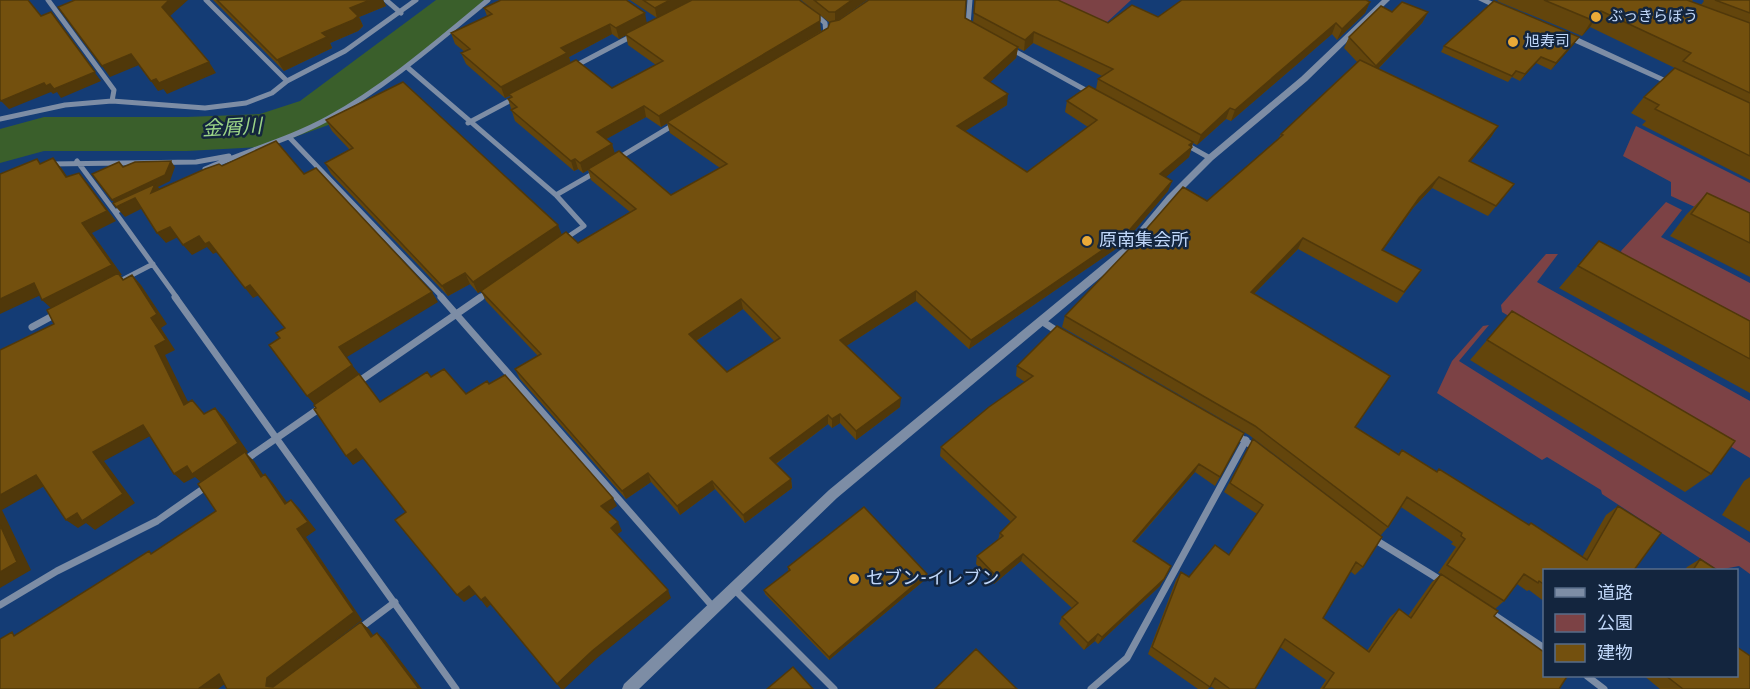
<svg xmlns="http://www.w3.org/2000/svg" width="1750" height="689" viewBox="0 0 1750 689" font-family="Overpass,'Noto Sans JP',sans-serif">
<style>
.green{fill:#7c4245}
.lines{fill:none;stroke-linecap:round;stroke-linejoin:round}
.river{fill:#3a5f2b;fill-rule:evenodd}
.minor-far1{stroke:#7d8da5;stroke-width:5}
.minor{stroke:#7d8da5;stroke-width:7}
.tertiary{fill:#7d8da5;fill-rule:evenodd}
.wall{fill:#63450c;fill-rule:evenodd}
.shaded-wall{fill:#50380a}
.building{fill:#73500e;stroke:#50380a;stroke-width:1.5;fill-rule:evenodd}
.poi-dot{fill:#eaaa38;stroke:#13253e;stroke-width:2}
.labels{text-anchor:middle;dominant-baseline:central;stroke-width:5;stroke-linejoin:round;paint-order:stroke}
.far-poi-label{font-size:15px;fill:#c0d7f9;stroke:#13253e;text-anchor:start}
.poi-label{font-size:18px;fill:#c0d7f9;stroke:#13253e;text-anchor:start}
.water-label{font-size:20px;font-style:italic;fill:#9ad386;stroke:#13253e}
</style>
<rect width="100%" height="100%" fill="#143c75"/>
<path class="green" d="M 1056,0 L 1131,0 L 1105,24 Z
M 1636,126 L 1750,183 L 1750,228 L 1708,213 L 1671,196 L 1671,182 L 1623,156 Z
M 1666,202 L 1682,210 L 1661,237 L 1750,283 L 1750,334 L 1627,268 L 1621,251 Z
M 1546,254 L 1558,254 L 1537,282 L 1750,401 L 1750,458 L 1502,312 L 1501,305 Z
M 1489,325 L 1459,361 L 1750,543 L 1750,574 L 1739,566 L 1718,570 L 1602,494 L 1601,490 L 1547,457 L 1542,460 L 1437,393 L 1452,361 L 1483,326 Z"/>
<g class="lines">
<path class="river" d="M 436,0 L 484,0 L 457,28 L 334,123 L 281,142 L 263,147 L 187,151 L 44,151 L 0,163 L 0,129 L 44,117 L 187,117 L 260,114 L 300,101 Z"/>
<path class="minor-far1" d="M 48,0 L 114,90 L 112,101
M 206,0 L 287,81
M 386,0 L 401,13
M 814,13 L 825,23 L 826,34 L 823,35
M 968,25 L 970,0
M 1011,49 L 1089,92
M 575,66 L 632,36
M 407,67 L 556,195 L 584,226 L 563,240
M 0,119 L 65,105 L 112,101 L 205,108 L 246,103 L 272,93 L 287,81 L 345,51 L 416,0
M 468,123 L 515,98
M 289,137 L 443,298
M 1185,144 L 1210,158
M 617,159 L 675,124
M 77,161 L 115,212
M 51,164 L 196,162 L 229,156
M 205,169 C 246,151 289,140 329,118 C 387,86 437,42 488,0
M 556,195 L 596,172
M 125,207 L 115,212 L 177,298
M 124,279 L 153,264
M 479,298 L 488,292"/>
<path class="minor" d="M 175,297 L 456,689
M 441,297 L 714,608
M 1043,322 L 1060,333
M 32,327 L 56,314
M 358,382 L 481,297
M 1235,434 L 1257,449
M 245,460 L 320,408
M 1374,539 L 1442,581
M 734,589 L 834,689
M 0,605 L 57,571 L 157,521 L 207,486
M 1488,611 L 1544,648
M 359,629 L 395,602
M 1587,676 L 1604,689
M 1091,689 L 1127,658 L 1246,440"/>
<path class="tertiary" d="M 1382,0 L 1390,0 L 1307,81 L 1213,160 L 1173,200 L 1131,252 L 837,498 L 639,689 L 622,689 L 624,684 L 829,490 L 1125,246 L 1167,196 L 1207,156 L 1301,77 Z
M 1478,0 L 1489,0 L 1508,9 L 1507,11 L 1501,11 Z
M 1562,33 L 1568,33 L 1678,84 L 1674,87 L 1671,86 L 1562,37 Z"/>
</g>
<path class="wall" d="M 213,0 L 383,0 L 386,6 L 359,17 L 363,26 L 358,31 L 330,43 L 332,48 L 284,71 Z
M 630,0 L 799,0 L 821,31 L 828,28 L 830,23 L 801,0 L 867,0 L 837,21 L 965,18 L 973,23 L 975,0 L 1108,23 L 1158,17 L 1370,2 L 1365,13 L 1337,40 L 1332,34 L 1231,121 L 1226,119 L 1197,145 L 1193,143 L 1189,157 L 1165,177 L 1172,181 L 1168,191 L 1123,244 L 969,349 L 916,301 L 846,346 L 900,407 L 856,440 L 840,423 L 832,428 L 828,424 L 776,464 L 791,479 L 792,488 L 745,523 L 715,489 L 680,515 L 651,482 L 626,499 L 520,379 L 515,369 L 538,356 L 486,301 L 481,291 L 478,293 L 470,284 L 448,296 L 331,174 L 325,163 L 350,150 L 332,131 L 326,120 L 578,243 L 630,212 L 591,180 L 588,170 L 583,173 L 578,169 L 574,171 L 515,121 L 508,99 L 510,98 L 510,96 L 505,98 L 466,64 L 461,53 L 465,52 L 455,44 L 451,33 L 487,16 L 484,8 L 647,23 L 657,18 ZM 612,34 L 619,39 L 626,35 L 628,45 L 656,65 L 612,88 L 570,63 L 569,57 ZM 1033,43 L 1102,76 L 1098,79 L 1096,89 L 1067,101 L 1065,112 L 1088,127 L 1027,172 L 965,131 L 1007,105 L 990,82 L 1016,58 L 1018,48 L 1024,51 ZM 646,117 L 661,127 L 667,123 L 670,133 L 720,168 L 671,195 L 614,154 L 612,144 L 606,139 ZM 743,309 L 775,342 L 727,372 L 696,341 Z
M 1498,0 L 1693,0 L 1691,2 L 1701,5 L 1704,1 L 1703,0 L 1750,0 L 1750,180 L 1642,125 L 1646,121 L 1631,113 L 1644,97 L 1677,69 L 1590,27 L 1582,36 L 1497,1 Z
M 1392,12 L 1428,12 L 1422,23 L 1378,69 L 1498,126 L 1491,137 L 1470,162 L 1514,184 L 1488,216 L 1432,188 L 1413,208 L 1383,250 L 1421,270 L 1397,303 L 1298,249 L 1254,294 L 1355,427 L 1398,454 L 1402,450 L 1437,472 L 1528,525 L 1531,523 L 1582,557 L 1606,515 L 1618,506 L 1634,570 L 1545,570 L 1545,602 L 1529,590 L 1527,591 L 1517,584 L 1504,601 L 1495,609 L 1494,616 L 1559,689 L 1320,689 L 1326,680 L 1280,647 L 1255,689 L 1215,689 L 1210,686 L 1208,689 L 1198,689 L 1148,654 L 1176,580 L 1181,572 L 1189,577 L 1229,555 L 1257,514 L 1224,492 L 1248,448 L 1339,504 L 1249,435 L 1062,327 L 1065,316 L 1207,201 L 1278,139 L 1281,134 L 1358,63 L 1344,48 L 1349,37 ZM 1401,507 L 1453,542 L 1451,544 L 1456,547 L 1438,573 L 1441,574 L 1432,582 L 1408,616 L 1399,609 L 1390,617 L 1367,651 L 1323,618 L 1350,571 L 1355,575 L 1363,567 L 1381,535 L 1388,527 Z
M 1574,44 L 1551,70 L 1536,63 L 1520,81 L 1512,77 L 1508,82 L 1441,52 L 1444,46 Z
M 1707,193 L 1750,213 L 1750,277 L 1670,236 L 1686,215 Z
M 1599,241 L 1750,321 L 1750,393 L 1559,288 Z
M 1512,311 L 1711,474 L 1685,492 L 1470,360 Z
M 1017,366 L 1244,433 L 1215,486 L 1195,472 L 1135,542 L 1160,586 L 1098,644 L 1095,641 L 1084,650 L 1059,624 L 1062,617 L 1072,608 L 1021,561 L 994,584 L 976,564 L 977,556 L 998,540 L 1000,533 L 1011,522 L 940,456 L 941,447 L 1025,382 L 1016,376 Z
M 1750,477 L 1750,532 L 1722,515 L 1744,481 Z
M 1700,559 L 1717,570 L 1685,570 L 1687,567 Z
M 788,567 L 927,578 L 829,660 L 765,594 L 764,590 L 788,571 Z
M 1643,675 L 1737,675 L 1750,689 L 1660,689 Z"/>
<path class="shaded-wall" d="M 169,0 L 188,0 L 169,17 L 162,7 Z
M 370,0 L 383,0 L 386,6 L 359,17 L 363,26 L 358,31 L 330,43 L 332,48 L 284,71 L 277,60 L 322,33 L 350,8 Z
M 670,0 L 692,0 L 657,19 L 655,8 Z
M 852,0 L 867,0 L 835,22 L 835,12 Z
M 1370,2 L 1365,13 L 1337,40 L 1342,29 Z
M 1601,11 L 1590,27 L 1582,36 L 1592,20 Z
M 51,12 L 101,81 L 61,98 L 57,92 L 53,94 L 51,92 L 9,109 L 1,101 L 44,83 Z
M 1428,12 L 1422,23 L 1370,77 L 1376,66 Z
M 645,13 L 647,24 L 619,39 L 616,28 Z
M 820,21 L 821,31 L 661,127 L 659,116 Z
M 1336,23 L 1332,34 L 1231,121 L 1235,110 Z
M 610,24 L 612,34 L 569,57 L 571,64 L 505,98 L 501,87 L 561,48 Z
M 1034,32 L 1033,43 L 1024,51 L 1025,40 Z
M 1579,37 L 1574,44 L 1551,70 L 1556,63 Z
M 1018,47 L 1016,58 L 983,89 L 984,78 Z
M 131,54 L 139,65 L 110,77 L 102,66 Z
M 1541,57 L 1536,63 L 1520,81 L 1525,74 Z
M 209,62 L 216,73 L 167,94 L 159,83 Z
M 156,79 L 164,89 L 158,91 L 151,81 Z
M 1008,94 L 1007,105 L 956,137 L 957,126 Z
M 644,106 L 646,117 L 601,142 L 597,132 Z
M 1230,108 L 1226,119 L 1197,145 L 1201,135 Z
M 1498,126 L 1491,137 L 1462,172 L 1469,161 Z
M 1193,142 L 1189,157 L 1157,185 L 1160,174 Z
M 612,144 L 615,154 L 583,173 L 580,163 Z
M 53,158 L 62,169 L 75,188 L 66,177 Z
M 575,159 L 578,169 L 574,171 L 571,161 Z
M 171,161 L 175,167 L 170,181 L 158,187 L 164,194 L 151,193 L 153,189 L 117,206 L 112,200 Z
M 79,173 L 88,184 L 116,221 L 92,233 L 122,275 L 120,275 L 127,283 L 53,310 L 42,300 L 82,223 Z
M 1439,177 L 1432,188 L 1413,208 L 1376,260 L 1419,198 Z
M 1172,181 L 1168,191 L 1123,244 L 969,349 L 971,340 Z
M 135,198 L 143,208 L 125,217 L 116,207 Z
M 558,225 L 562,235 L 478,293 L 473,282 Z
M 170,227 L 178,237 L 166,243 L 157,233 Z
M 199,236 L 209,242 L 217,252 L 213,254 L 207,247 L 192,255 L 183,245 Z
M 1303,238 L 1298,249 L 1246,302 L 1251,292 Z
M 465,273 L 470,284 L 448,296 L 442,286 Z
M 132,275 L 141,285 L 167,324 L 161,328 L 175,350 L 165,355 L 194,414 L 184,405 L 155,346 L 151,318 Z
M 34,283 L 45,293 L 0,314 L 0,299 Z
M 250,285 L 259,295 L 253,298 L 245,288 Z
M 916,291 L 916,301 L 840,350 L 840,340 Z
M 432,292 L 438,302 L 347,357 L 339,347 Z
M 741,299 L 743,309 L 691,344 L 689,334 Z
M 352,365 L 360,375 L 315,405 L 307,396 Z
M 901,398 L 900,407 L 856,440 L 856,431 Z
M 215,408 L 224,417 L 248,452 L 246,453 L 254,461 L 270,485 L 202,483 L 195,477 L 184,483 L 174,474 Z
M 840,414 L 840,423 L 832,428 L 832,419 Z
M 828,415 L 828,424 L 771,467 L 770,458 Z
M 143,425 L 154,434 L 104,461 L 135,503 L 95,530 L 86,523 L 78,528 L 66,520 L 93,452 Z
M 356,449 L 364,458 L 353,465 L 346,456 Z
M 1199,464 L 1195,472 L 1129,548 L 1133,541 Z
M 648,473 L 651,482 L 626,499 L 622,491 Z
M 265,474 L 273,483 L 294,512 L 285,504 Z
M 36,475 L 48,484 L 2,510 L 31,570 L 0,588 L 0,495 Z
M 791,479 L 792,488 L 745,523 L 743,515 Z
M 712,481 L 715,489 L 680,515 L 677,506 Z
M 613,498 L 617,506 L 605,514 L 601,506 Z
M 291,500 L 299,508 L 316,530 L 306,537 L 362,620 L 277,685 L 276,689 L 266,686 L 267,678 L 297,529 Z
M 618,522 L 622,531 L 615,536 L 611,528 Z
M 1023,554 L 1021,561 L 994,584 L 996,576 Z
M 927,574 L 927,578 L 829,660 L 829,657 Z
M 1164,579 L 1160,586 L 1098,644 L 1102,637 Z
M 469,586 L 476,594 L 464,602 L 457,595 Z
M 668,590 L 671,598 L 597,658 L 564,689 L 561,689 L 557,684 L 592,651 Z
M 485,597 L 491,604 L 487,608 L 481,600 Z
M 361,622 L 369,629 L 379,644 L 371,637 Z
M 377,633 L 385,640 L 422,689 L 419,689 Z
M 1098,634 L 1095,641 L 1084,650 L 1088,643 Z
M 219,674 L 230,680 L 218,689 L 198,689 Z"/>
<path class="building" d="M 0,0 L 28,0 L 41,16 L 51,12 L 95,72 L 54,89 L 50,84 L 46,86 L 44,83 L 1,101 L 0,99 Z
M 75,0 L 169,0 L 162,7 L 209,62 L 159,83 L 156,79 L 151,81 L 131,54 L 102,66 L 58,7 Z
M 217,0 L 370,0 L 350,8 L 358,16 L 353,20 L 322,33 L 327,37 L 277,60 Z
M 501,0 L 626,0 L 645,13 L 616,28 L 610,24 L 561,48 L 567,53 L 501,87 L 461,53 L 470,49 L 451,33 L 492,14 L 484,8 Z
M 643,0 L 670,0 L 655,8 Z
M 692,0 L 799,0 L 820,15 L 820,21 L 659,116 L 644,106 L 597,132 L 612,144 L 580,163 L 575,159 L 571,161 L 511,110 L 517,107 L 508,99 L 512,97 L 509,94 L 576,60 L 612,88 L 663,61 L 625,34 Z
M 814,0 L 852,0 L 835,12 L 829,12 Z
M 869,0 L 966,0 L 965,18 L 1018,47 L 984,78 L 1008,94 L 957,126 L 1027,172 L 1097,120 L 1067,101 L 1089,86 L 1193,142 L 1189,145 L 1192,147 L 1160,174 L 1172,181 L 1126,234 L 971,340 L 916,291 L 840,340 L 901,398 L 856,431 L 840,414 L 832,419 L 828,415 L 770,458 L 791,479 L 743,515 L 712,481 L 677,506 L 648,473 L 622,491 L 515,369 L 541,354 L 481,291 L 566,232 L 578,243 L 636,209 L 588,169 L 619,151 L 671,195 L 727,164 L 667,122 L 828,28 L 830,22 L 839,20 ZM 741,299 L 780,338 L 727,372 L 689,334 Z
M 975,0 L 1058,0 L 1108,23 L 1132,5 L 1158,17 L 1182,0 L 1366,0 L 1370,2 L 1342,29 L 1336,23 L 1235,110 L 1230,108 L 1201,135 L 1098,79 L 1113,69 L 1034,32 L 1025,40 L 974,13 Z
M 1544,0 L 1687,0 L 1750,23 L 1750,93 L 1683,61 L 1691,53 L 1601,11 L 1592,20 Z
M 1715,0 L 1750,0 L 1750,13 Z
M 1494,1 L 1579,37 L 1556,63 L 1541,57 L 1525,74 L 1516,71 L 1512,76 L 1444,46 Z
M 1402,2 L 1428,12 L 1376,66 L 1349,37 L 1381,6 L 1392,12 Z
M 1360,60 L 1498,126 L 1469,161 L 1514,184 L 1496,206 L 1439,177 L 1419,198 L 1382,250 L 1421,270 L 1404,292 L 1303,238 L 1251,292 L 1390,376 L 1355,427 L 1399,455 L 1402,450 L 1437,472 L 1439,469 L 1529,525 L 1531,523 L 1587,560 L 1618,506 L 1661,533 L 1634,570 L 1545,570 L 1545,585 L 1539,581 L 1538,583 L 1524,574 L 1504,601 L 1447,565 L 1465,539 L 1461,536 L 1462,533 L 1407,497 L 1388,527 L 1255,426 L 1065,316 L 1128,250 L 1183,187 L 1207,201 L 1283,135 L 1281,134 Z
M 1675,68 L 1750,103 L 1750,156 L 1655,109 L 1659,105 L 1644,97 Z
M 403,82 L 558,225 L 473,282 L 465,273 L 442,286 L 325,163 L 353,148 L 326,120 Z
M 276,141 L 304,174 L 316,168 L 432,292 L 339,347 L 352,365 L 307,396 L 269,345 L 280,338 L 276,333 L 285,328 L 250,285 L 245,288 L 209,242 L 205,244 L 199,236 L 183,245 L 170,227 L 157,233 L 135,198 L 116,207 L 113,203 L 155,184 L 151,193 L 205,169 L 219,164 L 222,166 Z
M 53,158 L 66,177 L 79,173 L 107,211 L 82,223 L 112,265 L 42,300 L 34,283 L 0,299 L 0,174 L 37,159 L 40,164 Z
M 171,161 L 165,175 L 112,200 L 92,174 L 119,162 L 123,167 L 135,162 Z
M 1707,193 L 1750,213 L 1750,243 L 1691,214 Z
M 1599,241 L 1750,321 L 1750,359 L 1578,266 Z
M 118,273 L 123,280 L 132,275 L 157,314 L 151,318 L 166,340 L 155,346 L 184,405 L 192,400 L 204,414 L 215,408 L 238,443 L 192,474 L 187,466 L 174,474 L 143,425 L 93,452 L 123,494 L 82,521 L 77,513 L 66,520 L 36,475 L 0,495 L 0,350 L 54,324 L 47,310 Z
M 1512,311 L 1735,441 L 1711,474 L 1487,340 Z
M 1057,326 L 1244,433 L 1220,477 L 1199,464 L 1133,541 L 1171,566 L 1164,579 L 1102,637 L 1098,634 L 1088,643 L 1062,617 L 1078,603 L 1023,554 L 996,576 L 977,556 L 1003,536 L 1000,533 L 1016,517 L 941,447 L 989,407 L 1033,376 L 1017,366 Z
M 444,369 L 466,394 L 487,381 L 489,384 L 505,375 L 613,498 L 601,506 L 618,522 L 611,528 L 668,590 L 592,651 L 557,684 L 485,597 L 481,600 L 469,586 L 457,595 L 395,520 L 406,512 L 356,449 L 346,456 L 314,409 L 316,408 L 314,405 L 359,374 L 380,402 L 427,372 L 431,377 Z
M 1253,439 L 1382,537 L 1363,567 L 1356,562 L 1323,618 L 1369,652 L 1399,609 L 1411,618 L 1441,574 L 1498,611 L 1494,616 L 1545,653 L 1545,675 L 1568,675 L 1559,689 L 1323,689 L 1334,673 L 1285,639 L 1255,689 L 1230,689 L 1215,678 L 1210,687 L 1152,647 L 1181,572 L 1189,577 L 1215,545 L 1229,555 L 1263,505 L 1230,483 Z
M 245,452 L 261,477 L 265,474 L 285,504 L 291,500 L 308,522 L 297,529 L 354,612 L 267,678 L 266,686 L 273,687 L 361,622 L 371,637 L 377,633 L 419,689 L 227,689 L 219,674 L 198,689 L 0,689 L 0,639 L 12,632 L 14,636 L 149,551 L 151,554 L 216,511 L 198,484 Z
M 864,507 L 927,574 L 829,657 L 764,590 L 790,570 L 788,567 Z
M 0,525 L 17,562 L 0,572 Z
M 1700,559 L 1717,570 L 1693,570 Z
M 1737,647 L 1750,656 L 1750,689 L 1683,689 L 1665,675 L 1737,675 Z
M 976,649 L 1017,689 L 935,689 Z
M 793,667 L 813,689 L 767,689 Z"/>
<g class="poi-dot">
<circle cx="1596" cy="17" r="6"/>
<circle cx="1513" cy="42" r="6"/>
<circle cx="1087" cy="241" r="6"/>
<circle cx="854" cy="579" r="6"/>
</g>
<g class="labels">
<g class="far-poi-label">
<text x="1608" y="17">ぶっきらぼう</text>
<text x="1525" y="42">旭寿司</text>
</g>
<g class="poi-label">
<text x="1099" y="241">原南集会所</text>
<text x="866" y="579">セブン-イレブン</text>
</g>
<g class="water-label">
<text transform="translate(232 129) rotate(-3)">金屑川</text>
</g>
</g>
<rect x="1543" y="569" width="195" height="108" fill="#13253e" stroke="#586c89" stroke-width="1.5"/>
<rect x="1555" y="588" width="30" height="9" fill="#7d8da5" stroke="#586c89" stroke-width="1.5"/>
<text x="1597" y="599" font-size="18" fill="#c0d7f9">道路</text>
<rect x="1555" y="614" width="30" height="18" fill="#7c4245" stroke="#586c89" stroke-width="1.5"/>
<text x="1597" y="629" font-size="18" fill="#c0d7f9">公園</text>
<rect x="1555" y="644" width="30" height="18" fill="#73500e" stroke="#586c89" stroke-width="1.5"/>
<text x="1597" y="659" font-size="18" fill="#c0d7f9">建物</text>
</svg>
